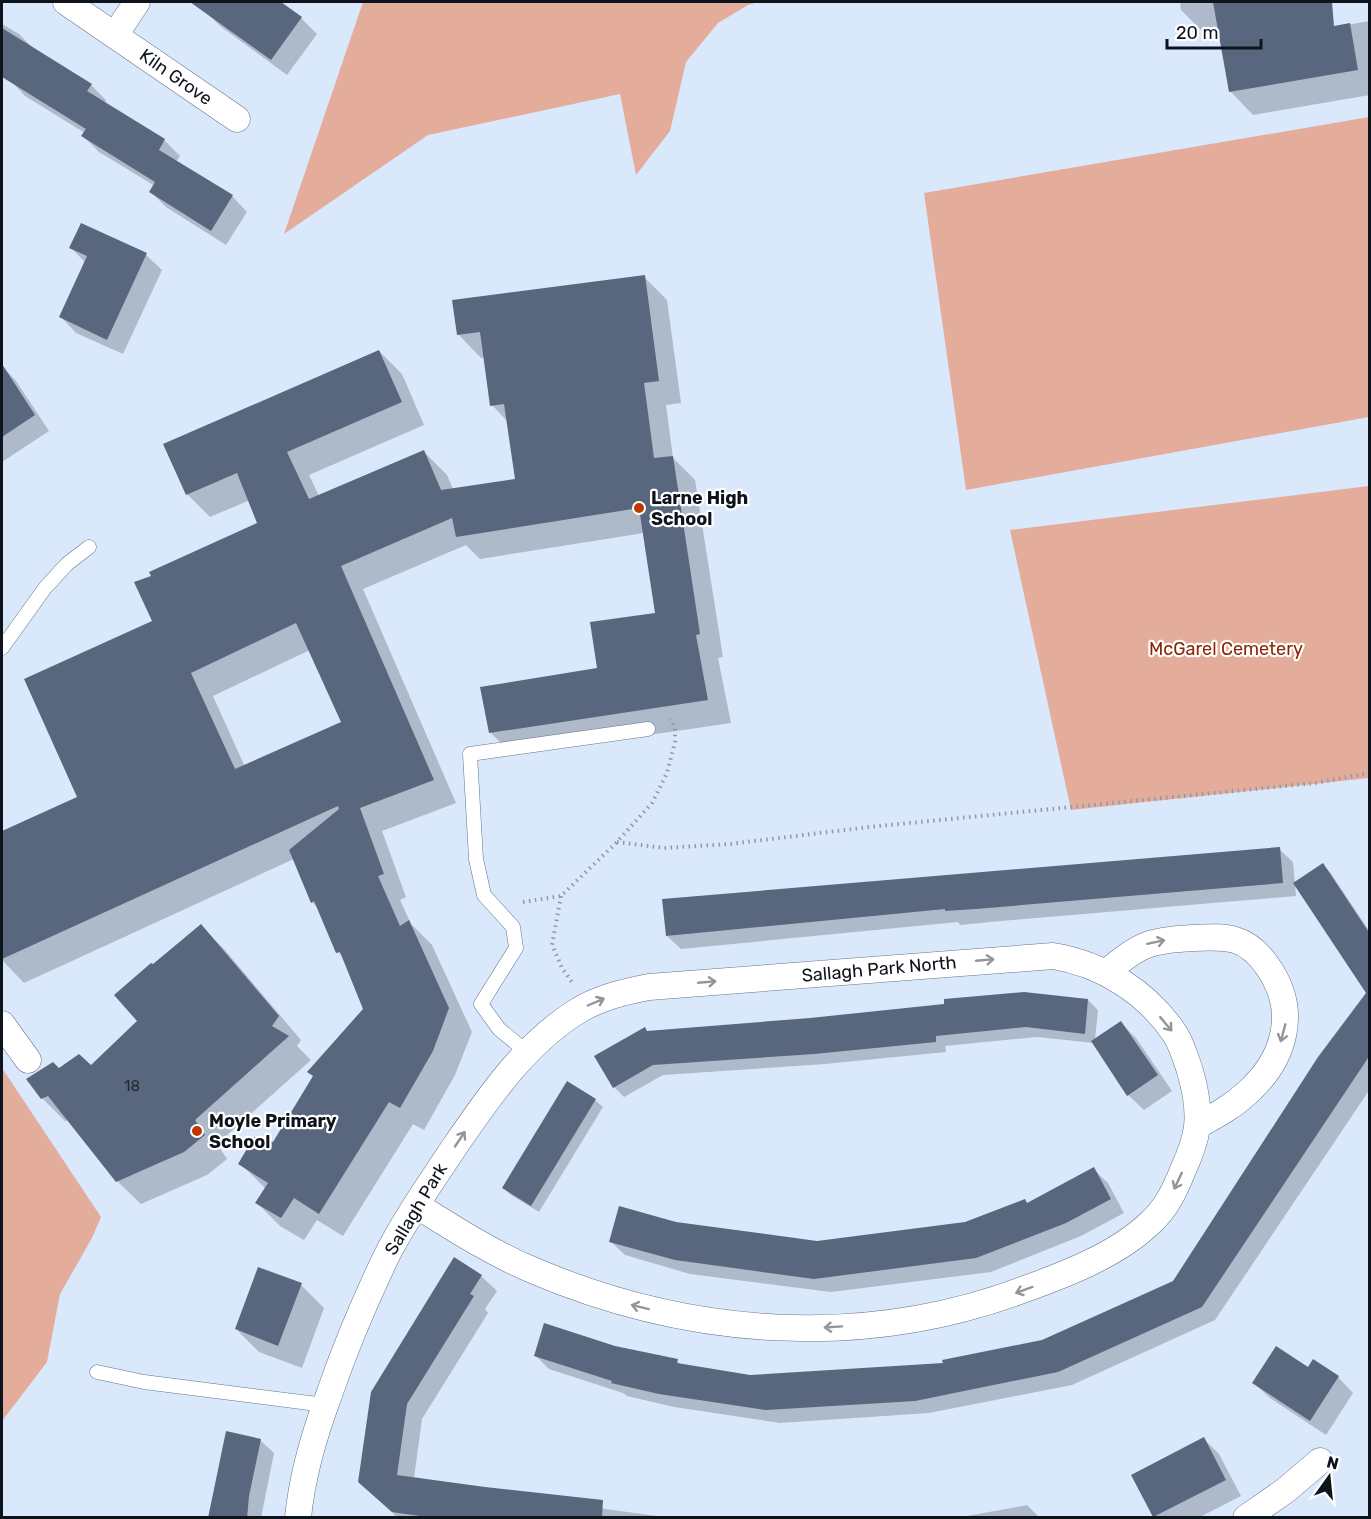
<svg xmlns="http://www.w3.org/2000/svg" width="1371" height="1519" viewBox="0 0 1371 1519" font-family="Rubik,sans-serif">
<style>
.green{fill:#e4ac9b}
.shadow{fill:#0003;fill-rule:evenodd}
.building{fill:#58677d;fill-rule:evenodd}
.lines{fill:none;stroke-linecap:round;stroke-linejoin:round}
.lane-casing{stroke:#65748a;stroke-width:15}
.street-casing{stroke:#65748a;stroke-width:27}
.path{stroke:#8d98a8;stroke-width:4;stroke-dasharray:1.5 4.5;stroke-linecap:butt}
.lane{stroke:#fff;stroke-width:14}
.street{stroke:#fff;stroke-width:26}
.oneway{stroke:#939599}
.poi-dot{fill:#bf3700;stroke:#fff;stroke-width:2}
.labels{text-anchor:middle;dominant-baseline:central;stroke-width:4.5;stroke-linejoin:round;paint-order:stroke}
.number-label{font-size:15px;fill:#202934}
.street-label{font-size:18px;fill:#0e141c;stroke:#fff}
.poi-label{font-size:18px;font-weight:bold;fill:#0e141c;stroke:#fff;text-anchor:start}
.park-label{font-size:18px;fill:#8b2400;stroke:#fff}
</style>
<rect width="100%" height="100%" fill="#dae8fc"/>
<path class="green" d="M 363,2 L 759,2 L 748,5 L 718,23 L 686,62 L 670,131 L 636,175 L 620,94 L 428,135 L 284,234 Z
M 1369,117 L 1369,417 L 966,490 L 924,193 Z
M 1369,486 L 1369,778 L 1071,810 L 1010,530 Z
M 2,1068 L 101,1217 L 92,1238 L 60,1294 L 47,1362 L 2,1421 Z"/>
<path class="shadow" d="M 212,2 L 257,2 L 262,5 L 264,2 L 279,2 L 301,18 L 317,34 L 287,75 L 220,26 L 205,11 Z
M 1180,2 L 1275,2 L 1281,36 L 1370,21 L 1370,95 L 1253,115 L 1230,91 L 1220,30 L 1204,33 L 1181,10 Z
M 2,24 L 19,34 L 35,50 L 91,85 L 106,100 L 105,103 L 164,140 L 180,156 L 176,162 L 232,196 L 247,212 L 226,245 L 166,207 L 151,192 L 155,186 L 99,152 L 83,136 L 85,133 L 25,96 L 10,80 L 2,75 Z
M 71,248 L 146,255 L 162,270 L 123,354 L 76,333 L 61,317 L 86,263 Z
M 644,277 L 667,300 L 681,403 L 666,405 L 673,458 L 695,480 L 723,657 L 718,658 L 731,723 L 513,755 L 490,732 L 598,669 L 657,614 L 644,533 L 480,559 L 466,545 L 363,589 L 456,803 L 382,831 L 406,897 L 400,900 L 411,924 L 432,945 L 472,1032 L 455,1075 L 424,1130 L 413,1124 L 343,1236 L 317,1220 L 304,1240 L 280,1226 L 257,1203 L 266,1189 L 240,1163 L 273,1144 L 364,1009 L 344,958 L 338,952 L 319,909 L 312,902 L 294,859 L 24,983 L 2,960 L 2,832 L 79,798 L 154,622 L 259,524 L 250,500 L 210,517 L 187,494 L 379,351 L 402,374 L 424,425 L 309,475 L 319,496 L 424,452 L 447,475 L 453,489 L 516,480 L 508,422 L 492,405 L 485,357 L 481,358 L 458,334 ZM 310,650 L 343,723 L 245,767 L 213,696 Z
M 2,366 L 16,381 L 49,431 L 2,462 Z
M 1279,849 L 1293,862 L 1296,896 L 990,922 L 960,925 L 958,922 L 681,949 L 667,936 Z
M 1323,865 L 1330,872 L 1370,932 L 1370,993 Z
M 201,926 L 224,949 L 301,1040 L 297,1046 L 311,1060 L 217,1144 L 227,1159 L 207,1175 L 141,1204 L 117,1181 L 68,1120 L 65,1121 L 42,1098 L 59,1070 L 91,1067 L 139,1021 L 153,966 Z
M 1088,1000 L 1098,1010 L 1095,1040 L 1121,1023 L 1136,1038 L 1172,1091 L 1144,1110 L 1128,1095 L 1094,1043 L 1037,1037 L 945,1046 L 946,1052 L 825,1064 L 663,1075 L 624,1097 L 614,1087 L 645,1029 L 648,1032 Z
M 1370,1011 L 1370,1089 L 1215,1320 L 1072,1385 L 929,1413 L 780,1423 L 674,1407 L 627,1396 L 623,1393 L 549,1369 L 535,1355 L 615,1348 L 677,1361 L 682,1366 L 750,1377 L 945,1364 L 1042,1341 L 1174,1282 Z
M 567,1083 L 595,1100 L 603,1107 L 539,1212 L 511,1195 L 504,1188 Z
M 1093,1169 L 1108,1183 L 1124,1213 L 1081,1236 L 991,1272 L 831,1292 L 690,1274 L 625,1255 L 610,1241 L 675,1224 L 817,1243 L 965,1224 L 1025,1201 L 1028,1204 Z
M 481,1276 L 497,1291 L 485,1309 L 488,1313 L 422,1419 L 414,1478 L 583,1506 L 672,1518 L 398,1518 L 359,1482 L 372,1392 Z
M 301,1285 L 324,1308 L 302,1368 L 259,1352 L 236,1329 Z
M 1308,1369 L 1338,1377 L 1353,1393 L 1326,1435 L 1270,1398 L 1254,1383 Z
M 1204,1439 L 1219,1454 L 1241,1496 L 1198,1518 L 1155,1518 L 1133,1475 Z
M 260,1440 L 274,1453 L 261,1518 L 209,1518 L 210,1508 L 212,1508 Z
M 1027,1505 L 1040,1518 L 956,1518 Z"/>
<path class="building" d="M 190,2 L 281,2 L 302,17 L 271,60 Z
M 1213,2 L 1332,2 L 1334,26 L 1350,23 L 1358,70 L 1229,92 Z
M 2,28 L 92,84 L 87,91 L 165,139 L 159,150 L 233,195 L 211,231 L 149,192 L 155,182 L 81,136 L 86,129 L 2,77 Z
M 81,223 L 147,253 L 107,340 L 59,317 L 87,256 L 69,248 Z
M 645,275 L 659,381 L 644,383 L 654,458 L 673,456 L 700,634 L 696,635 L 708,700 L 489,733 L 480,687 L 597,668 L 590,622 L 655,613 L 639,508 L 456,537 L 452,518 L 341,566 L 434,780 L 360,808 L 384,874 L 378,876 L 400,926 L 409,920 L 449,1008 L 433,1051 L 400,1108 L 389,1102 L 319,1214 L 294,1198 L 281,1218 L 255,1203 L 268,1183 L 238,1164 L 254,1137 L 264,1137 L 273,1142 L 313,1076 L 307,1072 L 363,1009 L 340,952 L 336,953 L 314,901 L 311,903 L 289,850 L 339,809 L 338,806 L 2,959 L 2,831 L 77,797 L 24,679 L 152,621 L 134,582 L 151,576 L 149,572 L 257,523 L 237,473 L 186,495 L 163,444 L 379,350 L 402,402 L 287,452 L 309,499 L 424,450 L 441,490 L 515,479 L 504,404 L 490,406 L 480,332 L 457,335 L 452,300 ZM 296,623 L 341,722 L 235,769 L 191,673 Z
M 2,364 L 35,415 L 2,437 Z
M 1280,847 L 1283,883 L 976,909 L 945,911 L 945,909 L 666,936 L 662,899 Z
M 1323,863 L 1370,934 L 1370,1055 L 1202,1307 L 1058,1372 L 915,1401 L 766,1410 L 659,1394 L 611,1383 L 612,1381 L 534,1356 L 544,1323 L 615,1346 L 678,1359 L 677,1363 L 750,1375 L 943,1363 L 942,1360 L 1042,1340 L 1173,1281 L 1318,1057 L 1366,993 L 1293,883 Z
M 201,924 L 279,1016 L 272,1026 L 289,1036 L 195,1120 L 205,1135 L 184,1152 L 116,1182 L 48,1096 L 41,1099 L 26,1079 L 53,1062 L 59,1068 L 79,1054 L 91,1065 L 137,1021 L 114,995 L 151,963 L 153,964 Z
M 1024,992 L 1088,999 L 1085,1034 L 1026,1027 L 936,1036 L 936,1042 L 814,1054 L 653,1065 L 613,1088 L 594,1056 L 645,1027 L 647,1031 L 810,1018 L 944,1004 L 944,999 Z
M 1121,1021 L 1158,1075 L 1127,1096 L 1091,1041 Z
M 567,1081 L 596,1099 L 531,1206 L 502,1188 Z
M 1094,1167 L 1111,1199 L 1066,1223 L 976,1258 L 814,1279 L 675,1260 L 609,1242 L 619,1206 L 676,1222 L 817,1241 L 965,1222 L 1025,1199 L 1027,1203 Z
M 454,1257 L 482,1275 L 470,1294 L 474,1296 L 407,1404 L 397,1475 L 485,1487 L 603,1500 L 602,1518 L 434,1518 L 392,1512 L 358,1482 L 371,1392 Z
M 258,1267 L 302,1283 L 278,1346 L 235,1329 Z
M 1276,1346 L 1308,1367 L 1313,1359 L 1339,1376 L 1310,1421 L 1252,1383 Z
M 226,1431 L 261,1439 L 249,1496 L 247,1518 L 208,1518 Z
M 1204,1437 L 1226,1480 L 1153,1517 L 1131,1475 Z"/>
<g class="lines">
<defs>
<path id="lane" d="M 2,648 L 45,588 L 67,564 L 89,547
M 527,1052 L 499,1029 L 481,1004 L 516,948 L 513,927 L 484,895 L 476,859 L 470,754 L 648,729
M 97,1372 L 144,1382 L 325,1405"/>
<path id="street" d="M 66,2 L 237,119
M 115,35 L 137,2
M 1107,972 C 1139,944 1151,940 1193,938 C 1228,936 1247,936 1268,967 C 1299,1011 1285,1059 1247,1093 C 1232,1107 1215,1116 1197,1126
M 2,1024 L 28,1060
M 298,1518 C 302,1475 314,1435 329,1395 C 345,1348 365,1301 386,1257 C 405,1219 430,1184 453,1149 C 488,1098 523,1046 576,1012 C 598,998 623,992 649,987 L 1053,956 C 1102,964 1147,992 1175,1034 C 1182,1045 1186,1059 1190,1071 C 1195,1088 1199,1109 1197,1127 C 1195,1142 1189,1157 1183,1170 C 1175,1190 1166,1209 1150,1223 C 1118,1254 1067,1274 1025,1289 C 863,1350 688,1337 530,1269 C 490,1252 453,1228 416,1205
M 1246,1518 L 1286,1490 L 1320,1461"/>
</defs>
<use href="#lane" class="lane-casing"/>
<use href="#street" class="street-casing"/>
<path class="path" d="M 617,842 L 664,848 L 730,844 L 869,827 L 1315,783 L 1370,773
M 561,896 L 552,945 L 562,968 L 572,982
M 523,902 L 561,896 L 617,842 L 652,803 L 667,773 L 675,742 L 675,727 L 670,719"/>
<use href="#lane" class="lane"/>
<use href="#street" class="street"/>
</g>
<defs><path id="oneway-shaft" d="M-6 0H5M1.5-3L5.5 0L1.5 3" fill="none" stroke-width="1.6" stroke-linecap="round" stroke-linejoin="round" transform="scale(1.5)"/></defs>
<g class="oneway">
<use href="#oneway-shaft" transform="translate(1156 942) rotate(-12)"/>
<use href="#oneway-shaft" transform="translate(985 960) rotate(-5)"/>
<use href="#oneway-shaft" transform="translate(707 982) rotate(-5)"/>
<use href="#oneway-shaft" transform="translate(596 1002) rotate(-23)"/>
<use href="#oneway-shaft" transform="translate(1166 1024) rotate(50)"/>
<use href="#oneway-shaft" transform="translate(1283 1033) rotate(105)"/>
<use href="#oneway-shaft" transform="translate(460 1139) rotate(-56)"/>
<use href="#oneway-shaft" transform="translate(1178 1181) rotate(115)"/>
<use href="#oneway-shaft" transform="translate(1024 1290) rotate(160)"/>
<use href="#oneway-shaft" transform="translate(640 1307) rotate(-166)"/>
<use href="#oneway-shaft" transform="translate(833 1327) rotate(176)"/>
</g>
<g class="poi-dot">
<circle cx="639" cy="508" r="6"/>
<circle cx="197" cy="1131" r="6"/>
</g>
<g class="labels">
<g class="number-label">
<text x="132" y="1086">18</text>
</g>
<g class="street-label">
<text transform="translate(176 77) rotate(35)">Kiln Grove</text>
<text transform="translate(879 969) rotate(-5)">Sallagh Park North</text>
<text transform="translate(416 1209) rotate(-59)">Sallagh Park</text>
</g>
<g class="poi-label">
<text x="651" y="498">Larne High<tspan x="651" dy="21">School</tspan></text>
<text x="209" y="1121">Moyle Primary<tspan x="209" dy="21">School</tspan></text>
</g>
<g class="park-label">
<text x="1226" y="649">McGarel Cemetery</text>
</g>
</g>
<rect width="1371" height="1519" fill="none" stroke="#0e141c" stroke-width="6"/>
<g transform="translate(1329 1477) rotate(15)" stroke="#ffffff" stroke-width="4.5" paint-order="stroke">
<path d="M0-4.5L10 22L0 15L-10 22Z" fill="#0e141c"/>
<text y="-9" font-size="16" font-weight="bold" text-anchor="middle" fill="#0e141c">N</text>
</g>
<path d="M1167 39v9h94v-9" fill="none" stroke="#0e141c" stroke-width="3"/>
<text x="1176" y="39" font-size="18" fill="#0e141c" stroke="#ffffff" stroke-width="4.5" paint-order="stroke">20 m</text>
</svg>
